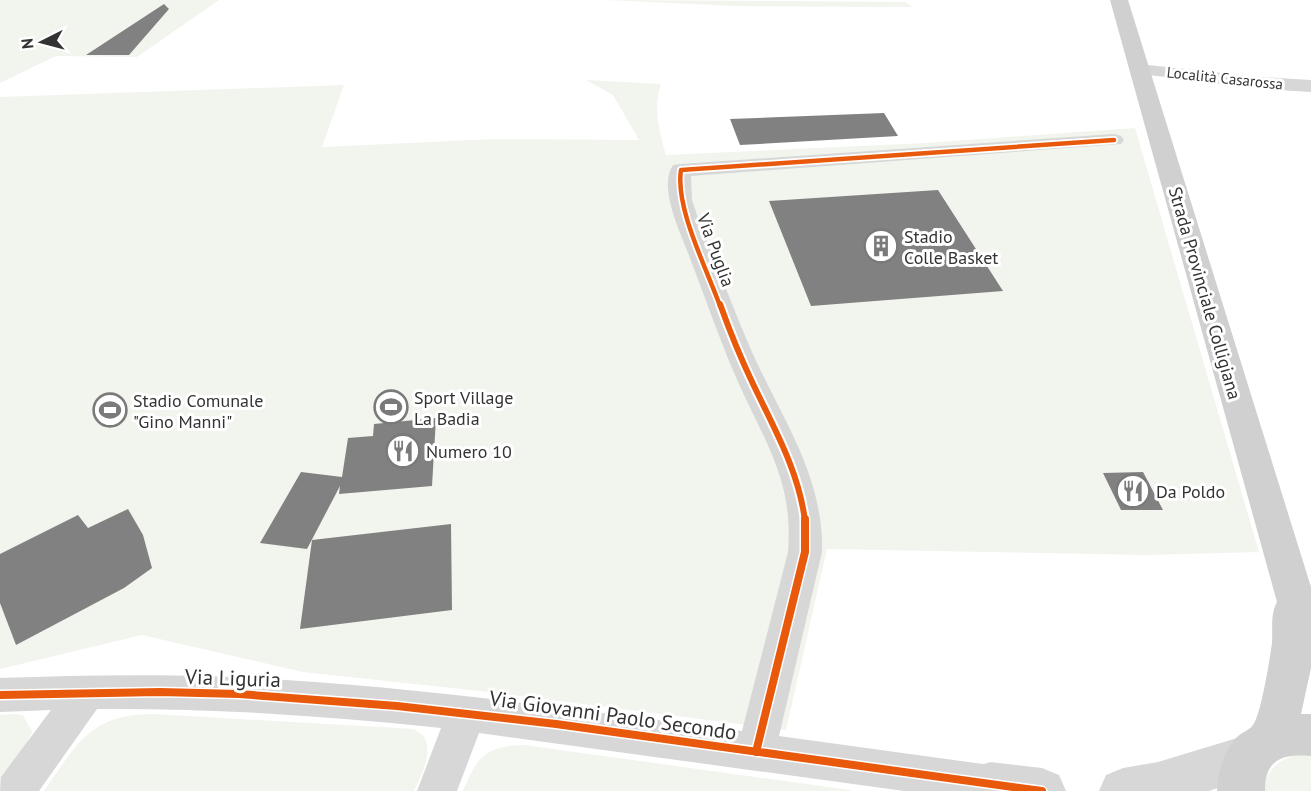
<svg xmlns="http://www.w3.org/2000/svg" width="1311" height="791" viewBox="0 0 1311 791" font-family="'PT Sans',sans-serif">
<style>
.green{fill:#f1f5ed}
.building{fill:#818181}
.lines{fill:none;stroke-linecap:round;stroke-linejoin:round}
.minor{fill:#d7d7d7;fill-rule:evenodd}
.tertiary{fill:#d7d7d7;fill-rule:evenodd}
.secondary{fill:#d0d0d0;fill-rule:evenodd}
.cycleway-far2-casing{stroke:#fff;stroke-width:8}
.cycleway-far1-casing{stroke:#fff;stroke-width:10}
.cycleway-casing{stroke:#fff;stroke-width:11}
.cycleway-far2{stroke:#e8590c;stroke-width:4.5}
.cycleway-far1{stroke:#e8590c;stroke-width:6}
.cycleway{stroke:#e8590c;stroke-width:8}
.labels{text-anchor:middle;dominant-baseline:central;stroke-width:6;stroke-linejoin:round;paint-order:stroke}
.far-street-label{font-size:15px;fill:#333;stroke:#fff}
.poi-label{font-size:18px;fill:#333;stroke:#fff;text-anchor:start}
.street-label{font-size:18px;fill:#333;stroke:#fff}
.near-street-label{font-size:21px;fill:#333;stroke:#fff}
</style>
<rect width="100%" height="100%" fill="#fff"/>
<path class="green" d="M 0,0 L 219,0 L 137,57 L 56,56 L 0,83 Z
M 605,0 L 905,2 L 913,7 L 737,6 Z
M 586,80 L 661,84 C 653,108 659,132 666,155 L 925,143 L 1135,128 L 1259,552 L 1147,555 L 827,549 L 786,730 L 489,692 L 303,672 L 142,635 L 0,669 L 0,97 L 344,85 L 322,147 L 495,139 L 639,140 L 613,95 Z
M 14,714 L 23,715 L 32,732 L 17,765 L 0,788 L 0,715 Z
M 153,714 L 414,729 L 424,736 C 433,755 422,773 414,791 L 44,791 C 77,744 90,714 153,714 Z
M 524,745 L 850,790 L 853,791 L 463,791 C 477,757 485,746 524,745 Z
M 1311,753 L 1311,791 L 1265,791 C 1264,764 1289,755 1311,753 Z"/>
<path class="building" d="M 164,4 L 169,9 L 129,55 L 86,55 Z
M 884,113 L 898,136 L 740,145 L 730,119 Z
M 938,190 L 1003,291 L 811,306 L 769,201 Z
M 436,418 L 432,486 L 339,494 L 340,486 L 307,549 L 260,543 L 301,472 L 342,477 L 348,438 L 373,436 L 374,424 Z
M 1143,472 L 1163,510 L 1121,510 L 1103,473 Z
M 128,509 L 143,535 L 152,568 L 124,588 L 16,645 L 0,603 L 0,554 L 78,515 L 88,528 Z
M 451,524 L 452,610 L 300,629 L 312,540 Z"/>
<g class="lines">
<path class="minor" d="M 1139,64 L 1260,77 L 1311,80 L 1311,92 L 1260,89 L 1133,73 L 1130,69 L 1133,65 Z
M 1114,134 L 1121,136 L 1124,140 L 1121,144 L 691,176 L 692,200 L 699,221 C 717,264 733,309 752,352 C 782,419 824,476 822,552 L 779,736 L 990,765 L 1004,770 L 1010,784 L 1007,791 L 904,791 L 479,733 L 457,791 L 417,791 L 441,728 C 327,716 212,708 97,709 L 39,791 L 0,791 L 1,777 L 51,710 L 0,712 L 0,678 C 79,675 157,674 236,677 C 406,685 573,709 742,731 L 788,552 C 790,527 788,504 781,480 C 771,446 753,416 739,384 C 721,344 707,302 691,261 C 683,237 657,189 673,165 L 681,164 Z"/>
<path class="tertiary" d="M 1247,735 L 1263,742 L 1270,757 L 1263,772 L 1209,791 L 1099,791 L 1106,775 L 1123,768 L 1158,762 Z
M 990,762 L 1042,768 L 1059,775 L 1066,791 L 966,791 L 966,784 L 973,768 Z"/>
<path class="secondary" d="M 1110,0 L 1128,0 L 1311,587 L 1311,668 L 1301,714 L 1311,714 L 1311,756 C 1282,754 1265,759 1265,791 L 1217,791 C 1218,773 1223,753 1235,739 C 1240,733 1250,730 1253,725 C 1261,715 1270,658 1272,643 C 1273,629 1270,615 1277,602 Z"/>
<defs>
<path id="cycleway-far2" d="M 720,306 C 707,269 675,208 681,170 L 1114,140"/>
<path id="cycleway-far1" d="M 720,304 C 730,332 741,359 754,386 C 775,430 799,472 805,521"/>
<path id="cycleway" d="M 0,695 L 160,692 L 239,694 L 397,706 L 556,724 L 1042,791
M 756,752 L 805,552 L 805,519"/>
</defs>
<use href="#cycleway-far2" class="cycleway-far2-casing"/>
<use href="#cycleway-far1" class="cycleway-far1-casing"/>
<use href="#cycleway" class="cycleway-casing"/>
<use href="#cycleway-far2" class="cycleway-far2"/>
<use href="#cycleway-far1" class="cycleway-far1"/>
<use href="#cycleway" class="cycleway"/>
</g>
<defs>
<symbol id="building-ring" viewBox="-11 -11 22 22"><circle r="9.5" fill="#fff" stroke="#7a7a7a" stroke-width="1.5"/><path d="M-4-6H4V6H1V3H-1V6H-4ZM-2.5-4.3h1.7v1.8h-1.7ZM.8-4.3h1.7v1.8H.8ZM-2.5-1h1.7V.8h-1.7ZM.8-1h1.7V.8H.8Z" fill="#7a7a7a"/></symbol>
<symbol id="stadium-ring" viewBox="-11 -11 22 22"><circle r="9.5" fill="#fff" stroke="#7a7a7a" stroke-width="1.5"/><path d="M0-5a6.5 5 0 1 0 0 10a6.5 5 0 1 0 0-10ZM-3.5-1.8h7v3.6h-7Z" fill="#7a7a7a"/></symbol>
<symbol id="restaurant-ring" viewBox="-11 -11 22 22"><circle r="9.5" fill="#fff" stroke="#7a7a7a" stroke-width="1.5"/><path d="M-5-6h1v4h1v-4h1v4h1v-4h1v5L-1.5 .5V6h-2V.5L-5-1ZM5-6V6H3V1.5H1.5Q1.5-4 5-6Z" fill="#7a7a7a"/></symbol>
</defs>
<g fill-rule="evenodd">
<use href="#building-ring" x="862" y="227" width="38" height="38"/>
<use href="#stadium-ring" x="372" y="388" width="38" height="38"/>
<use href="#stadium-ring" x="91" y="391" width="38" height="38"/>
<use href="#restaurant-ring" x="384" y="432" width="38" height="38"/>
<use href="#restaurant-ring" x="1114" y="472" width="38" height="38"/>
</g>
<g class="labels">
<g class="far-street-label">
<text transform="translate(1225 78) rotate(6)">Località Casarossa</text>
</g>
<g class="poi-label">
<text x="904" y="236">Stadio<tspan x="904" dy="21">Colle Basket</tspan></text>
<text x="414" y="397">Sport Village<tspan x="414" dy="21">La Badia</tspan></text>
<text x="133" y="400">Stadio Comunale<tspan x="133" dy="21">"Gino Manni"</tspan></text>
<text x="426" y="451">Numero 10</text>
<text x="1156" y="491">Da Poldo</text>
</g>
<g class="street-label">
<text transform="translate(716 250) rotate(70)">Via Puglia</text>
<text transform="translate(1205 293) rotate(74)">Strada Provinciale Colligiana</text>
</g>
<g class="near-street-label">
<text transform="translate(233 678) rotate(2)">Via Liguria</text>
<text transform="translate(613 715) rotate(8)">Via Giovanni Paolo Secondo</text>
</g>
</g>
<g transform="translate(42 42) rotate(264)" stroke="#ffffff" stroke-width="4.5" paint-order="stroke">
<path d="M0-4.5L10 22L0 15L-10 22Z" fill="#333333"/>
<text y="-9" font-size="16" font-weight="bold" text-anchor="middle" fill="#333333">N</text>
</g>
</svg>
